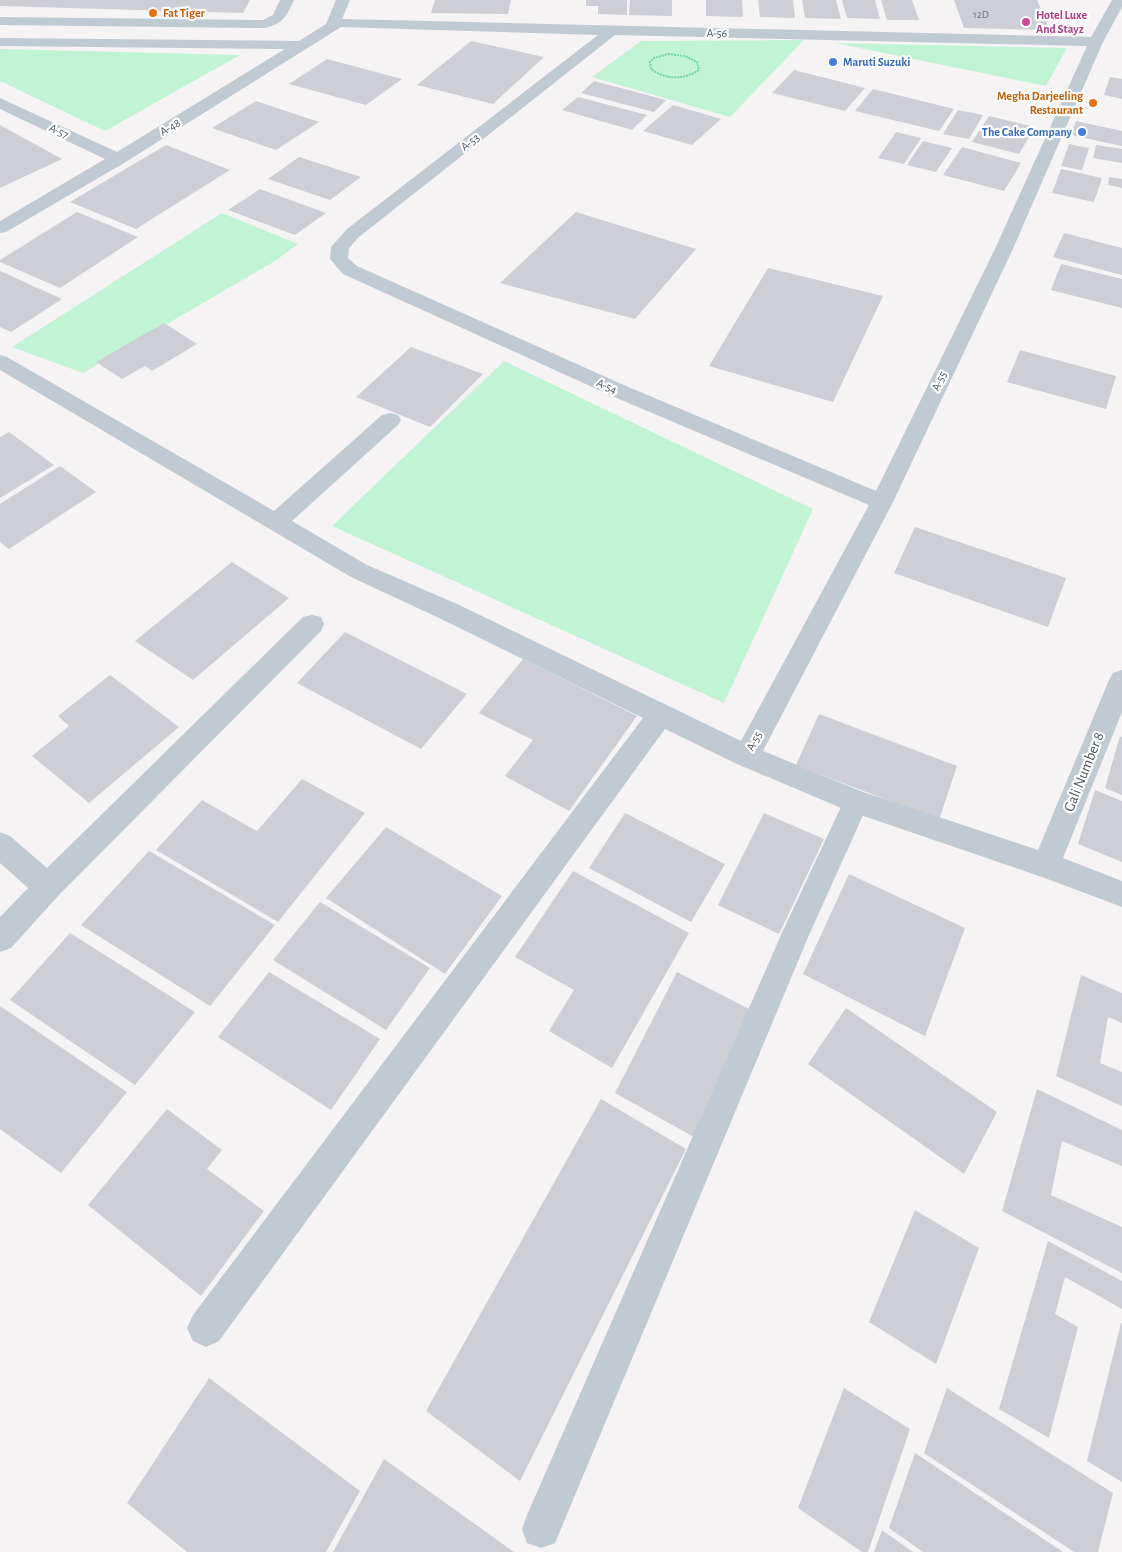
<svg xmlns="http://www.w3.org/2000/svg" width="1122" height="1552" viewBox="0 0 1122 1552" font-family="'Alegreya Sans',sans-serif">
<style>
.green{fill:#c0f4d4}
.building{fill:#cdcfd5}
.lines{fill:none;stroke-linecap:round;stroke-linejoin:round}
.path{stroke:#75d5a6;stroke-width:2;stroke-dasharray:2 1;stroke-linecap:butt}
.service{fill:#c0cad3;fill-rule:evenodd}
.minor{fill:#c0cad3;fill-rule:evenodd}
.food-dot{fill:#e8710a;stroke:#fff;stroke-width:2}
.hotel-dot{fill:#d1479c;stroke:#fff;stroke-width:2}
.shop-dot{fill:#3f7fe0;stroke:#fff;stroke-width:2}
.labels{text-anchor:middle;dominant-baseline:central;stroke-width:4.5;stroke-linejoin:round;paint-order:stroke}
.far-number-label{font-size:11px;fill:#6a747f}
.far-food-label{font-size:12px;font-weight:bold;fill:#c56008;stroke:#fff;text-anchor:start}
.far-hotel-label{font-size:12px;font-weight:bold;fill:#b23c85;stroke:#fff;text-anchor:start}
.far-street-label{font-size:12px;fill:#495662;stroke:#fff}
.far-shop-label{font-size:12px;font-weight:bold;fill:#366cbe;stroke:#fff;text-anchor:start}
.street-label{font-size:15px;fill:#495662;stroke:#fff}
</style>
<rect width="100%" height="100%" fill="#f5f3f3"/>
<path class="green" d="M 804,40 L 730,117 L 592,77 L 641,41 Z
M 835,43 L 1067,48 L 1046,86 Z
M 0,49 L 240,55 L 105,131 L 0,81 Z
M 222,213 L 298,244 L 275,261 L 83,373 L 12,347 Z
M 504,361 L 813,509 L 724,703 L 332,526 Z"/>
<path class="building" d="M 0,0 L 250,0 L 243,13 L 0,6 Z
M 435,0 L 511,0 L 508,14 L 431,13 Z
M 586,0 L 627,0 L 627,15 L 598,14 L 598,6 L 586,6 Z
M 630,0 L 672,0 L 672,16 L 629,15 Z
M 706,0 L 742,0 L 743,17 L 706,16 Z
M 758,0 L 793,0 L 795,18 L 760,17 Z
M 802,0 L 836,0 L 841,19 L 805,18 Z
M 842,0 L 875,0 L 880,19 L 847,18 Z
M 881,0 L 912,0 L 919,20 L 887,20 Z
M 954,0 L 1037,0 L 1050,30 L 964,28 Z
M 471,41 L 544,57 L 493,104 L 417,85 Z
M 327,59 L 402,79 L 366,105 L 289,84 Z
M 794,70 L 865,88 L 845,111 L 772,93 Z
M 1110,77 L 1122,79 L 1122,99 L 1104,95 Z
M 594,81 L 666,100 L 654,112 L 581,93 Z
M 873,89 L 954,109 L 939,131 L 855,111 Z
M 578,97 L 647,115 L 632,130 L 562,110 Z
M 256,101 L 319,122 L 276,150 L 212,128 Z
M 673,105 L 721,119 L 692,145 L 643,131 Z
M 958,110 L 983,115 L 969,139 L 943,134 Z
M 989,116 L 1035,127 L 1019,154 L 972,142 Z
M 1076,121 L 1122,131 L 1122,146 L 1071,135 Z
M 0,125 L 62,159 L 0,188 Z
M 896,132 L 921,138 L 904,164 L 878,158 Z
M 923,141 L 952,148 L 936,172 L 907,165 Z
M 1069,144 L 1089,148 L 1082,170 L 1061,166 Z
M 166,145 L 230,170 L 136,229 L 70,202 Z
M 1096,145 L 1122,149 L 1122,163 L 1093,158 Z
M 962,147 L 1021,163 L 1004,191 L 943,175 Z
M 299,157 L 361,177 L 330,200 L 268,179 Z
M 1061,169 L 1102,178 L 1094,202 L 1052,193 Z
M 1109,177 L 1122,179 L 1122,188 L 1108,185 Z
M 260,189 L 326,213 L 295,235 L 228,210 Z
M 77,212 L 138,237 L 60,288 L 0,262 L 0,260 Z
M 576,212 L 696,249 L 635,319 L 500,283 Z
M 1064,233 L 1122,248 L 1122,275 L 1053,257 Z
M 1061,264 L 1122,279 L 1122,308 L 1051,290 Z
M 768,268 L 883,296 L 833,402 L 709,366 Z
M 0,271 L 62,299 L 11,332 L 0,327 Z
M 164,323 L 197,344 L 152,371 L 145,366 L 122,379 L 96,362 Z
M 411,347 L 483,374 L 430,427 L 356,397 Z
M 1020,350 L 1116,376 L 1106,409 L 1007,382 Z
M 9,432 L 54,465 L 0,498 L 0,437 Z
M 60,466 L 96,492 L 9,549 L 0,542 L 0,504 Z
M 915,527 L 1066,578 L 1048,627 L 894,573 Z
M 232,562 L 289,598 L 193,680 L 135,641 Z
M 345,632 L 467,694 L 421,749 L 297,683 Z
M 523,659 L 637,716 L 569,811 L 505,776 L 533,740 L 479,713 Z
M 110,675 L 179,727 L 89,803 L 32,756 L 69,726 L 58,716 Z
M 819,714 L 957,766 L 939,820 L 796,765 Z
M 1120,736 L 1122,737 L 1122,795 L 1105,788 Z
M 302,779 L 365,813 L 278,922 L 156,850 L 202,800 L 257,831 Z
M 1095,790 L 1122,801 L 1122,862 L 1078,844 Z
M 625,813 L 725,864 L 691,922 L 589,868 Z
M 764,813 L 824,839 L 779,934 L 718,905 Z
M 386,827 L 502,896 L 445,974 L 326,898 Z
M 149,851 L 275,925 L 210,1006 L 81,925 Z
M 573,871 L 689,933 L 612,1068 L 549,1031 L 574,990 L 515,957 Z
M 849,874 L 965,928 L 925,1036 L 803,974 Z
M 320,902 L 430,968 L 386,1030 L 273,960 Z
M 70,933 L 195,1012 L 135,1085 L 10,1000 Z
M 269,972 L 380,1039 L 331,1110 L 218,1037 Z
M 677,972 L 753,1011 L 694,1137 L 615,1093 Z
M 1081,975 L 1122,993 L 1122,1023 L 1108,1017 L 1100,1063 L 1122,1072 L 1122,1106 L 1056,1076 Z
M 0,1006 L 127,1092 L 61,1173 L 0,1129 Z
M 846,1008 L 997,1112 L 964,1174 L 808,1064 Z
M 1037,1089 L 1122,1130 L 1122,1166 L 1062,1141 L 1051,1195 L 1122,1227 L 1122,1273 L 1002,1211 Z
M 601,1099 L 686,1149 L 520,1481 L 426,1411 Z
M 167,1109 L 222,1150 L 207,1169 L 264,1211 L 201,1296 L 88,1205 Z
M 915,1210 L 979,1248 L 936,1364 L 869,1322 Z
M 1048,1241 L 1122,1281 L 1122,1309 L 1065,1277 L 1055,1314 L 1078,1327 L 1049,1438 L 999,1409 Z
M 1121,1323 L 1122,1323 L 1122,1482 L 1087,1461 Z
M 209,1378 L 360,1491 L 326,1552 L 187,1552 L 127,1503 Z
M 844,1388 L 910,1429 L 868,1552 L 862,1552 L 798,1508 Z
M 947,1388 L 1113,1493 L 1098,1552 L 1074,1552 L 924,1453 Z
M 915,1453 L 1063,1552 L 923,1552 L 889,1528 Z
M 384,1459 L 514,1552 L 333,1552 Z
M 882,1530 L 913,1552 L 874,1552 Z"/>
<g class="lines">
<path class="path" d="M 668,54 L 685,56 L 697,62 L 699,70 C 684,80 666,80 651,69 L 650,62 L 654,58 Z"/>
<path class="service" d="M 280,0 L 294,0 C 286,17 284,23 265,28 L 0,25 L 0,17 L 263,20 L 273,15 Z
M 856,791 L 865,794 L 869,802 L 809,935 L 555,1543 L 541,1548 L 527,1543 L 522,1529 L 527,1515 L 781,935 L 847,794 Z"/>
<path class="minor" d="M 336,0 L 350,0 L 342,19 L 1091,37 L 1112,0 L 1122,0 L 1122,7 L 1103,42 L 1012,251 L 893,502 L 763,751 L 863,792 L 1038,850 L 1109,680 L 1113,673 L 1122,670 L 1122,712 L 1063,858 L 1122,881 L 1122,907 L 1042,877 L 846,810 L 737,764 L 665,729 L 219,1341 L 206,1347 L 193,1341 L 187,1328 L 193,1315 L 643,718 L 439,618 L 351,577 L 0,370 L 0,355 L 7,357 L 274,511 L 382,415 L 390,413 L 398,415 L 401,420 L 398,425 L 292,521 L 367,565 L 457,604 L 741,741 L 869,505 L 612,396 L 343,274 L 330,259 L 331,247 L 347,229 L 598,35 L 341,27 L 124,163 L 6,232 L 0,233 L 0,221 L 105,159 L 0,109 L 0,98 L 117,152 L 285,49 L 0,46 L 0,38 L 299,41 L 326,24 ZM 615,35 L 1087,46 L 994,251 L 876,491 L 626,386 L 357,266 L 348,258 L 349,248 L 359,237 Z
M 312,615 L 321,617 L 324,624 L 321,631 L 58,896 L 11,948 L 0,952 L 0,917 L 28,888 L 0,863 L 0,832 L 10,836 L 47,868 L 303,617 Z"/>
</g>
<g class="food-dot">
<circle cx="153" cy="13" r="5"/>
<circle cx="1093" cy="103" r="5"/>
</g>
<circle class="hotel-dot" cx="1026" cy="22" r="5"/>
<g class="shop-dot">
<circle cx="833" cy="62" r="5"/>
<circle cx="1082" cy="132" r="5"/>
</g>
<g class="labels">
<g class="far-number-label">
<text x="981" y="14">12D</text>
</g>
<g class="far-food-label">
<text x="163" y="13">Fat Tiger</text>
<text x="1083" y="96" text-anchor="end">Megha Darjeeling<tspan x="1083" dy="14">Restaurant</tspan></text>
</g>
<g class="far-hotel-label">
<text x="1036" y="15">Hotel Luxe<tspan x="1036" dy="14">And Stayz</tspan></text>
</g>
<g class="far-street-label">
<text transform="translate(717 33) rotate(1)">A-56</text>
<text transform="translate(170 127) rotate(-31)">A-48</text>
<text transform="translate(59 131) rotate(26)">A-57</text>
<text transform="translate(470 142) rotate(-38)">A-53</text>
<text transform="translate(939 381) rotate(-64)">A-55</text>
<text transform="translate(607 386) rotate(24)">A-54</text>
<text transform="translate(754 741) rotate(-62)">A-55</text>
</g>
<g class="far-shop-label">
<text x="843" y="62">Maruti Suzuki</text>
<text x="1072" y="132" text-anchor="end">The Cake Company</text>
</g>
<g class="street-label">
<text transform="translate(1084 772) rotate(-68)">Gali Number 8</text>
</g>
</g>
</svg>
